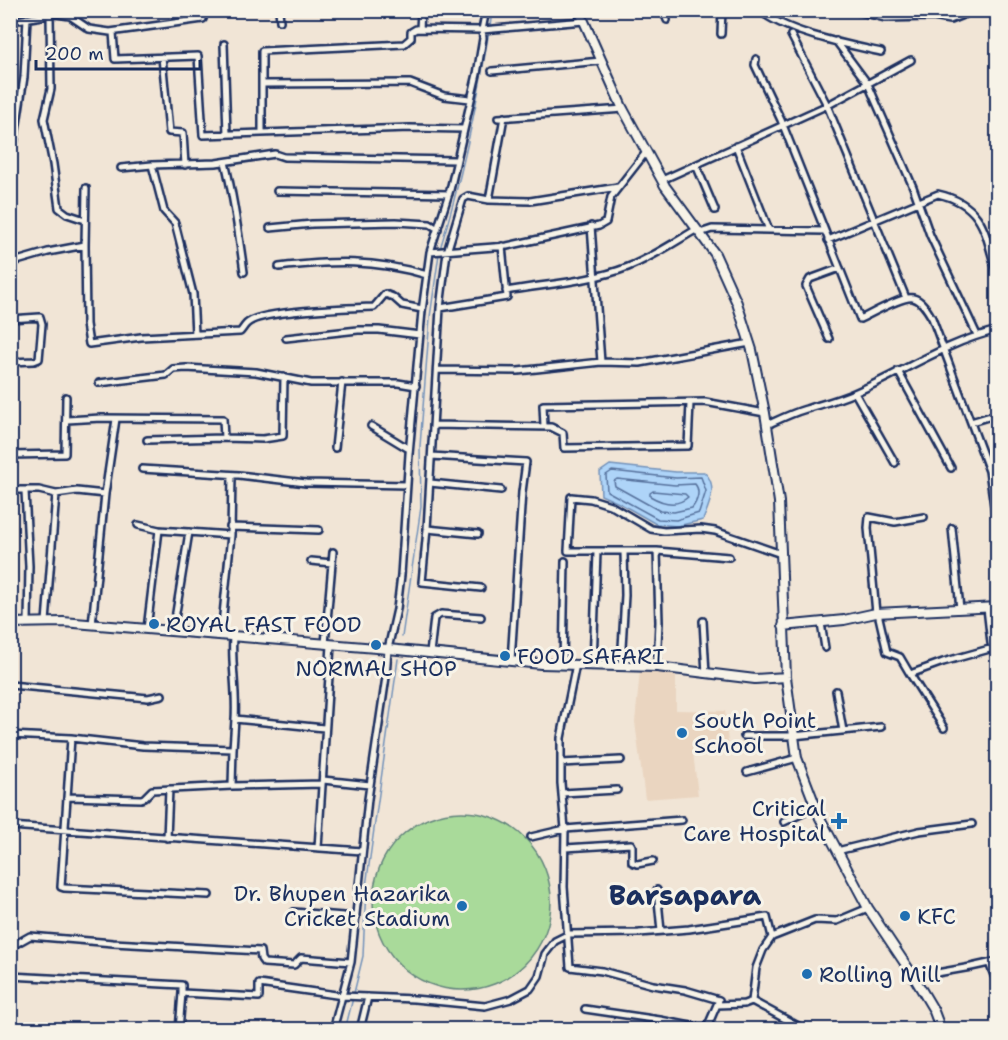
<svg xmlns="http://www.w3.org/2000/svg" width="1008" height="1040" viewBox="0 0 1008 1040" font-family="'Shantell Sans',sans-serif">
<style>
.built{fill:#ead5c0}
.green{fill:#a9da9a;stroke:#62847c;stroke-width:1.5}
.water{fill:#aed4f8;stroke:#7392ba;stroke-width:1.5}
.lines{fill:none;stroke-linecap:round;stroke-linejoin:round}
.shore{stroke:#56719c;stroke-width:1.5}
.stream{stroke:#7392ba;stroke-width:1.5}
.street-casing{stroke:#1b2f5e;stroke-width:10}
.secondary-casing{stroke:#1b2f5e;stroke-width:12}
.street{stroke:#f7f3e8;stroke-width:5}
.secondary{stroke:#f7f3e8;stroke-width:8}
.poi-dot{fill:#1f6fb2;stroke:#f7f3e8;stroke-width:2}
.labels{text-anchor:middle;dominant-baseline:central;stroke-width:6;stroke-linejoin:round;paint-order:stroke}
.poi-label{font-size:22px;fill:#1b2f5e;stroke:#f7f3e8;text-anchor:start}
.district-label{font-size:28px;font-weight:bold;fill:#1b2f5e;stroke:#f7f3e8}
</style>
<rect width="100%" height="100%" fill="#f1e5d6"/>
<filter id="ink" filterUnits="userSpaceOnUse"><feTurbulence type="fractalNoise" baseFrequency=".0167" numOctaves="2"/><feDisplacementMap in="SourceGraphic" scale="12" xChannelSelector="R" yChannelSelector="G"/><feConvolveMatrix kernelMatrix="1 2 1 2 8 2 1 2 1" color-interpolation-filters="sRGB"/></filter>
<g filter="url(#ink)">
<path class="built" d="M 640,671 L 676,674 L 676,710 L 725,711 L 728,743 L 692,744 L 698,795 L 645,799 L 635,722 Z"/>
<path class="green" d="M373 901a89 89 0 1 1 178 0a89 89 0 1 1-178 0Z"/>
<path class="water" d="M 610,465 L 676,472 L 704,472 C 719,485 709,505 703,520 L 677,526 L 656,524 L 621,504 L 601,495 L 600,472 Z"/>
<g class="lines">
<path class="shore" d="M 612,471 L 676,478 L 701,477 L 706,491 L 699,513 L 676,520 L 658,519 L 607,491 L 606,475 Z
M 617,479 L 675,485 L 695,484 C 701,491 697,502 692,508 L 674,512 L 660,511 L 615,486 L 614,481 Z
M 653,491 L 685,494 L 688,497 C 677,507 662,503 650,496 L 650,493 Z"/>
<path class="stream" d="M 490,27 L 492,10
M 440,249 C 462,178 477,105 489,31
M 402,637 L 421,507 L 420,446 L 430,317 L 439,254
M 354,993 L 363,956 L 366,886 L 398,659
M 345,1030 L 353,998"/>
<defs>
<path id="street" d="M 279,10 L 280,21
M 663,10 L 667,20
M 759,10 C 787,33 845,44 881,52
M 852,10 L 885,18 L 933,17 L 950,20 L 975,10
M 368,11 L 376,10
M 50,15 L 51,89 L 44,119 L 53,164 L 59,208 L 67,214 L 85,220
M 10,21 L 56,14 L 70,16 L 89,29 L 110,32 L 203,19
M 420,29 L 421,10
M 113,32 L 115,59 L 198,56 L 203,135 L 410,128 L 463,129
M 721,34 L 722,10
M 791,35 L 827,105 L 906,298
M 836,41 L 868,84 L 913,187 L 930,235 L 977,335
M 224,44 L 227,134
M 162,57 L 169,132 L 183,133 L 185,165
M 756,59 L 755,65 L 781,120 L 860,319 C 871,314 902,296 913,298 C 922,300 928,311 932,318 L 989,471 L 998,534
M 492,71 L 601,61
M 262,84 L 410,83 L 444,96 L 470,99
M 504,117 L 489,200 L 530,201 L 618,187
M 498,118 L 624,109
M 262,133 L 262,51 L 404,44 L 411,38 L 411,32 L 416,29 L 482,30 L 584,21
M 14,144 L 24,77 L 27,18
M 736,146 L 769,230
M 225,162 C 234,198 239,235 244,272
M 152,165 L 216,163 L 275,154 L 284,157 L 456,160
M 696,165 L 715,210
M 121,168 L 152,165 L 164,211 L 175,223 L 193,294 L 195,334
M 662,180 L 830,104 L 911,60
M 277,191 L 449,194
M 489,200 L 468,196 L 463,199 L 447,252 L 440,308 L 507,297 L 502,246
M 591,226 L 601,362
M 270,228 L 312,224 L 396,222 L 430,224 L 438,229
M 700,233 L 712,229 L 824,231
M 828,240 L 938,194 C 986,205 985,236 998,277
M 85,245 L 86,324 L 89,344 L 141,337 L 240,332 C 243,329 245,324 249,322 C 266,310 350,308 374,307 L 385,294 L 393,297 L 402,305 L 422,309
M 430,252 L 507,246 L 599,226 L 606,222 L 611,197 L 647,151
M 10,263 L 48,252 L 85,245 L 86,188
M 279,267 C 334,261 373,259 427,275
M 506,291 C 546,284 590,282 628,267 C 653,257 675,242 697,229
M 440,308 L 427,529 L 422,582 L 481,588
M 10,319 L 40,317 L 42,324 L 39,359 L 34,361 L 10,362
M 286,338 L 358,330 L 379,330 L 420,335
M 829,339 L 806,286 L 810,279 L 840,268
M 437,370 L 518,371 L 601,362 L 640,363 L 750,343
M 898,371 L 951,468
M 99,383 L 166,375 L 173,369 L 186,368 L 256,372 L 311,383 L 398,383 L 416,386
M 855,393 L 895,463
M 67,420 L 101,418 L 223,419 L 224,438
M 971,422 L 998,414
M 433,425 L 551,427 L 563,433 L 564,448 L 688,446 L 690,403
M 767,425 C 780,419 792,413 806,409 C 822,404 838,400 854,393 C 902,373 946,342 998,330
M 371,426 L 409,449
M 544,426 L 543,405 L 705,402 L 765,413
M 147,440 L 224,438 L 263,439 L 283,436 L 284,377
M 335,448 L 342,382
M 10,455 L 65,454 L 66,397
M 432,456 L 526,462 L 522,492 L 511,661
M 142,469 L 239,475 L 306,483 L 407,485
M 430,483 L 501,490
M 10,490 L 39,490 L 56,494 L 77,491 L 105,494
M 25,491 L 29,566 L 28,622
M 138,525 L 159,530
M 230,527 L 319,530
M 952,528 L 960,609
M 427,529 L 478,534
M 657,551 L 659,622 L 657,667
M 729,557 L 657,551 L 568,551 L 571,497 L 591,499 L 610,505 L 651,529 L 664,531 L 701,529 L 715,531 L 781,554
M 311,561 L 332,563
M 987,608 L 991,643 L 998,660
M 876,613 L 868,528 L 869,517 L 895,522 L 924,517
M 878,613 L 887,652 L 900,657 L 910,674 L 943,662 L 993,648
M 703,621 L 706,674
M 46,622 L 56,494
M 821,623 L 825,648
M 92,625 L 105,494 L 116,419
M 147,629 L 159,530 L 231,535
M 173,631 L 189,532
M 221,635 L 231,535 L 232,475
M 233,637 C 231,664 237,691 235,719
M 325,644 L 333,552
M 430,653 L 434,618 L 441,614 L 481,617
M 563,664 L 565,561
M 576,664 L 561,738 L 561,783 L 565,829 L 564,887 L 570,967 L 602,971 L 653,985 L 685,990 L 719,1000 L 706,1030
M 593,664 L 597,552
M 621,665 L 625,595 L 624,552
M 910,674 L 944,728
M 10,685 L 148,698 L 162,695
M 836,691 L 843,731
M 10,735 L 71,738 L 143,746 L 233,749 L 232,786 L 322,784
M 744,736 L 793,736 L 881,727
M 71,738 L 61,887 L 64,888 L 209,895
M 233,749 L 235,719 L 324,728
M 561,763 L 621,760
M 747,772 L 797,758
M 323,780 L 370,785
M 562,793 L 617,790
M 68,797 L 141,799 L 144,798 L 152,790 L 232,786
M 784,822 L 816,807
M 10,826 L 362,851
M 531,837 L 565,829 L 682,820
M 167,838 L 169,789
M 318,848 L 331,645
M 565,848 L 631,844 L 632,846 L 632,862 L 637,864 L 653,861
M 837,851 L 919,831 L 972,824
M 657,890 L 661,931
M 294,912 L 356,917
M 10,945 L 14,945 L 30,936 L 113,943 L 260,951 L 261,959 L 264,963 L 294,965 L 301,958 L 351,962
M 989,963 L 998,985
M 10,976 L 182,985 L 182,993 L 259,997 L 259,984 L 343,996 L 414,999 L 485,1006 L 511,999 L 530,989 L 539,976 L 545,954 L 555,941 L 569,934 L 639,933 L 689,929 L 767,917 L 772,937 L 815,920 L 837,921 L 868,908
M 914,977 L 971,967 L 998,961
M 752,1001 L 798,1026 L 798,1030
M 717,1005 L 744,1004 L 752,1001 L 756,968 L 763,950 L 772,937
M 585,1009 L 660,1020 L 706,1029
M 179,1030 L 182,993
M 333,1030 L 351,962 L 368,799 L 386,677 L 388,649 L 397,609 L 401,575 L 409,454 L 422,311 L 430,252 L 450,190 L 477,74 L 483,38 L 482,30 L 486,10
M 360,1030 L 368,997"/>
<path id="secondary" d="M 579,10 L 622,107 L 665,186 L 715,254 L 737,303 L 752,350 L 765,413 L 779,502 L 786,677 L 797,758 L 820,818 L 868,908 L 914,977 L 933,1009 L 941,1030
M 10,623 L 63,622 L 388,649 L 541,664 L 657,667 L 755,679 L 786,677
M 783,626 L 844,620 L 876,613 L 998,607"/>
</defs>
<use href="#street" class="street-casing"/>
<use href="#secondary" class="secondary-casing"/>
<use href="#street" class="street"/>
<use href="#secondary" class="secondary"/>
</g>
</g>
<g class="poi-dot">
<circle cx="154" cy="624" r="6"/>
<circle cx="376" cy="645" r="6"/>
<circle cx="505" cy="656" r="6"/>
<circle cx="682" cy="733" r="6"/>
<path d="M836 812h6v6h6v6h-6v6h-6v-6h-6v-6h6z"/>
<circle cx="462" cy="906" r="6"/>
<circle cx="905" cy="916" r="6"/>
<circle cx="807" cy="974" r="6"/>
</g>
<g class="labels">
<g class="poi-label">
<text x="166" y="624">ROYAL FAST FOOD</text>
<text x="517" y="656">FOOD SAFARI</text>
<text x="376" y="668" text-anchor="middle">NORMAL SHOP</text>
<text x="694" y="720">South Point<tspan x="694" dy="25">School</tspan></text>
<text x="826" y="808" text-anchor="end">Critical<tspan x="826" dy="25">Care Hospital</tspan></text>
<text x="450" y="893" text-anchor="end">Dr. Bhupen Hazarika<tspan x="450" dy="25">Cricket Stadium</tspan></text>
<text x="917" y="916">KFC</text>
<text x="819" y="974">Rolling Mill</text>
</g>
<g class="district-label">
<text x="685" y="895">Barsapara</text>
</g>
</g>
<rect width="1008" height="1040" fill="none" stroke="#f7f3e8" stroke-width="36"/>
<rect x="18" y="18" width="972" height="1004" fill="none" stroke="#1b2f5e" stroke-width="2" filter="url(#ink)"/>
<path d="M36 60v9h164v-9" fill="none" stroke="#1b2f5e" stroke-width="3"/>
<text x="45" y="60" font-size="18" fill="#1b2f5e" stroke="#f7f3e8" stroke-width="4.5" paint-order="stroke">200 m</text>
</svg>
